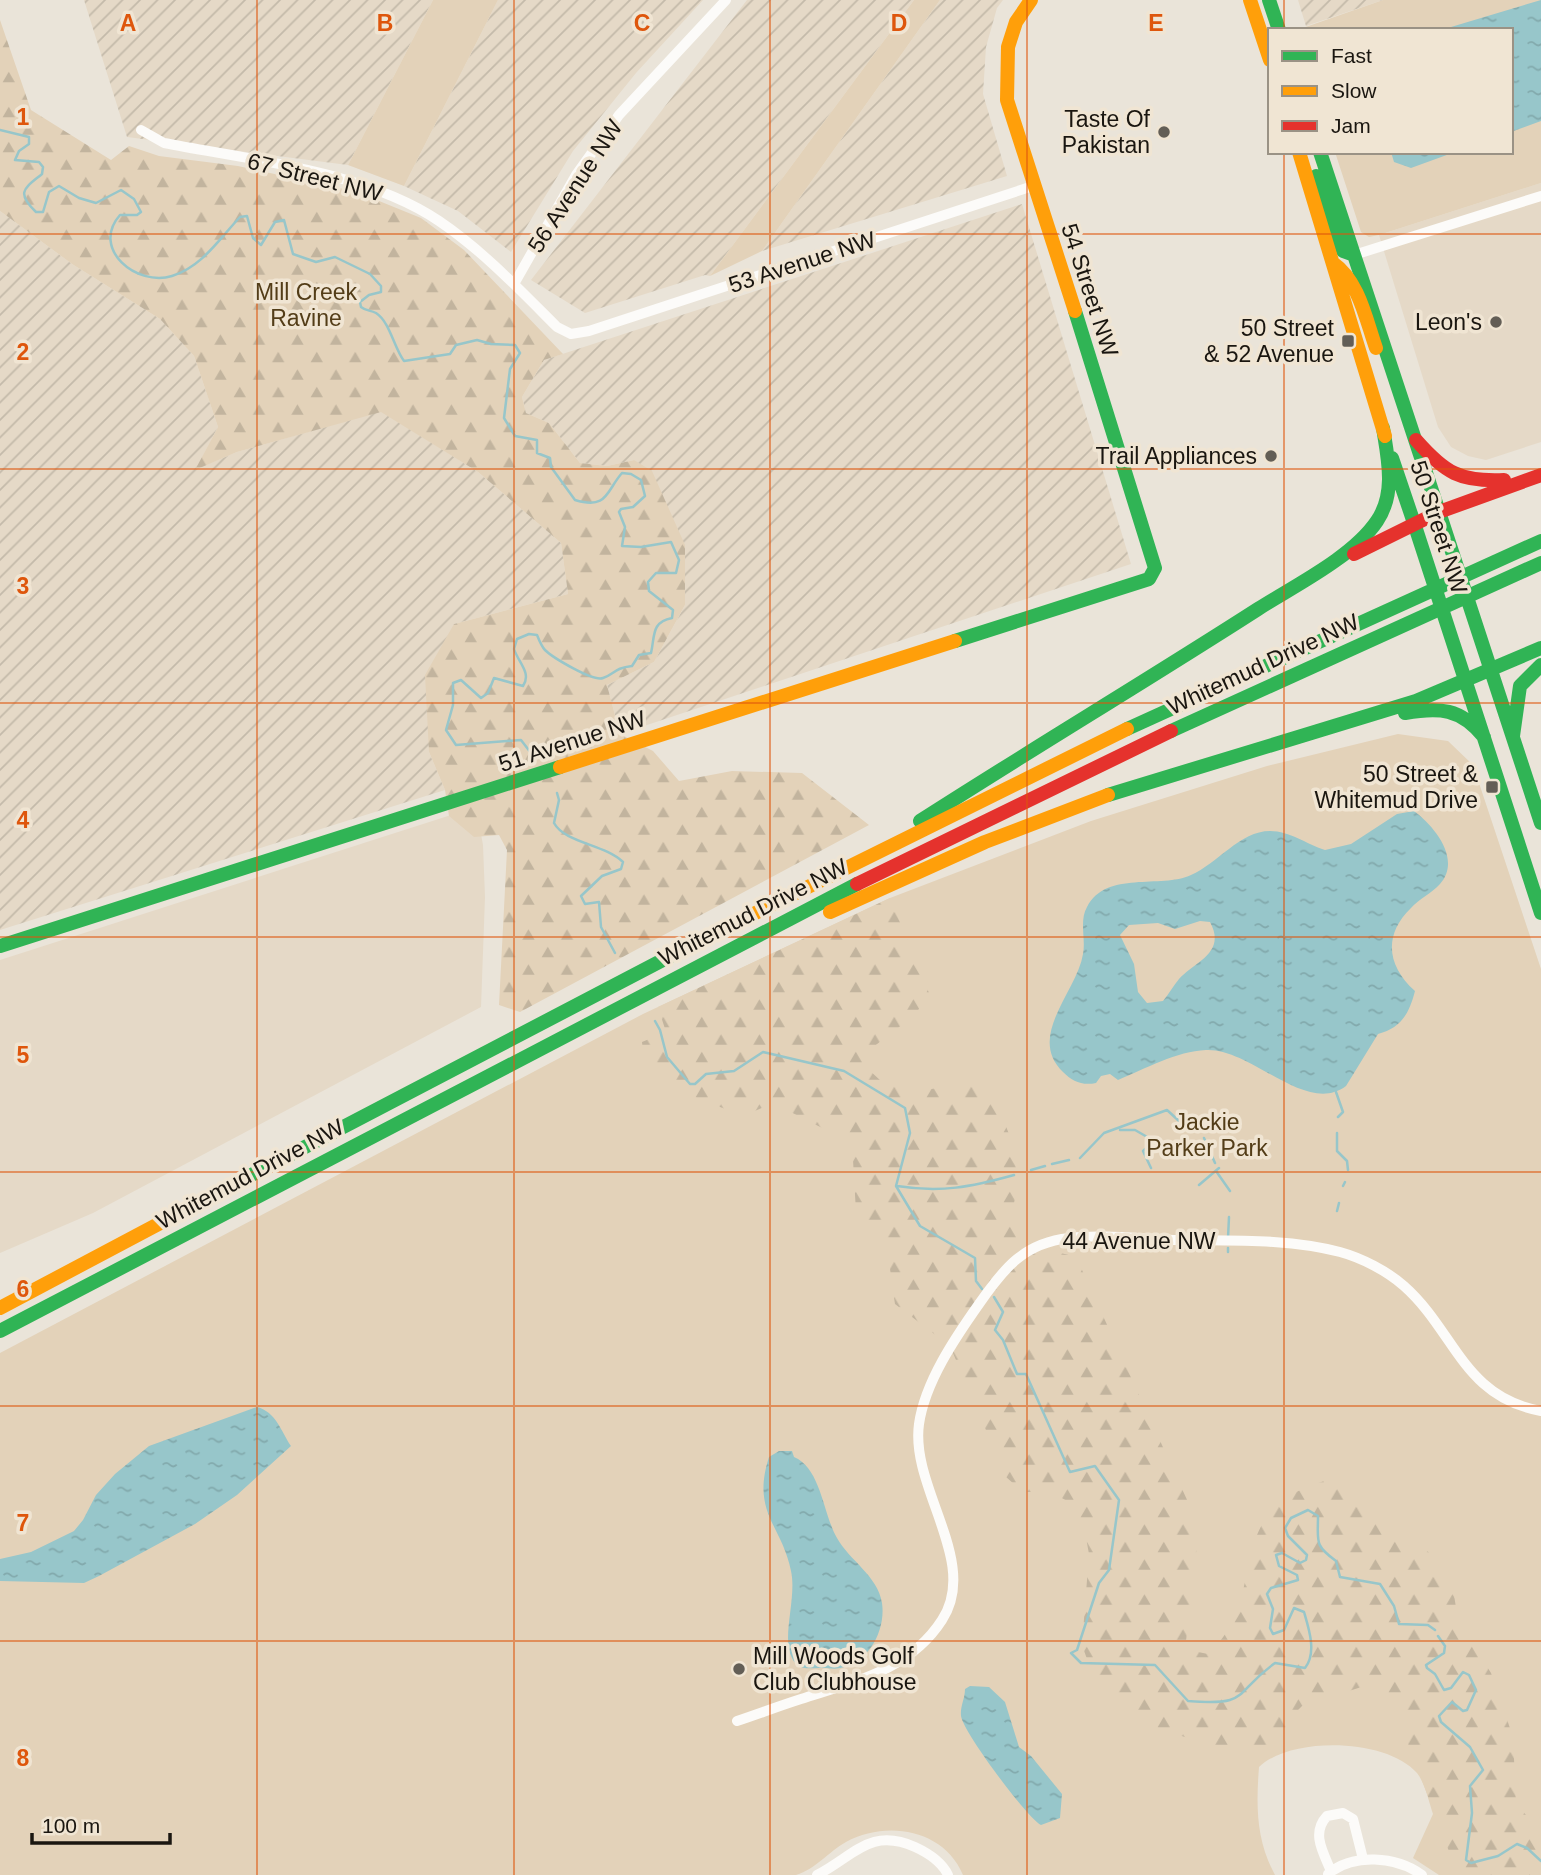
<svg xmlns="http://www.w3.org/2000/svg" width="1541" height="1875" viewBox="0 0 1541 1875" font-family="Helvetica,sans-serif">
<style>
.built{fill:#e5d9c7}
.industrial{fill:url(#industrial-furrows)}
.green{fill:#e3d2b9}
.forest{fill:url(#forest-firs)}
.water{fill:url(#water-ripples);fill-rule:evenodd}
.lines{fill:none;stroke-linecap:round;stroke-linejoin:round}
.stream{stroke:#97c6ca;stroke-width:2.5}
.street{stroke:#fcfbf9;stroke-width:10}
.fast{stroke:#30b455;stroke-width:14}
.slow{stroke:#ff9f0a;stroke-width:14}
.jam{stroke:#e5322d;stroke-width:14}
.grid{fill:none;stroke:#de560c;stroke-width:2;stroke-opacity:0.55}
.poi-dot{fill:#635e56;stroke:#f0e5d3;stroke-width:2.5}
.labels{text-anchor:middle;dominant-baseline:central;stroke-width:7;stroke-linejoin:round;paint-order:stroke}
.poi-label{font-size:23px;fill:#1a1610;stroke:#f0e5d3;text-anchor:end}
.street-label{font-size:23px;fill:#1a1610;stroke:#f0e5d3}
.park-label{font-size:23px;fill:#533d18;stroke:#f0e5d3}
.grid-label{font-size:23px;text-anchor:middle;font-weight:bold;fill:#de560c;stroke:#f0e5d3;stroke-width:7;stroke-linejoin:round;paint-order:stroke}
</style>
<defs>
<pattern id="industrial-furrows" width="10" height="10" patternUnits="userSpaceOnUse" patternTransform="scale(1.75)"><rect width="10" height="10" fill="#e5d9c7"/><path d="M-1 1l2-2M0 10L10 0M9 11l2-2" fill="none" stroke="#c4baaa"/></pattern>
<pattern id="forest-firs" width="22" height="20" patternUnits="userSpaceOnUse" patternTransform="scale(1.75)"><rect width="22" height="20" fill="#e3d2b9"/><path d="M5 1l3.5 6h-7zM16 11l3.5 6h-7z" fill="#c2b49e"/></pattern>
<pattern id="water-ripples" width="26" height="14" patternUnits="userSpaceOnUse" patternTransform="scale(1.75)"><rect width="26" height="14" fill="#97c6ca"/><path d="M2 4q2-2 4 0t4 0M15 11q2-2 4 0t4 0" fill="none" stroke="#82a9ac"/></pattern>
</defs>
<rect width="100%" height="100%" fill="#eae4d9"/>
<path class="built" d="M 1541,183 L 1541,442 L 1486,460 L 1468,456 L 1451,447 L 1438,427 L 1379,235 Z
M 476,807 L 483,845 L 485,897 L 481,1007 L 93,1213 L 0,1253 L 0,960 Z"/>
<path class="industrial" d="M 84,0 L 433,0 L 348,165 L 127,137 Z
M 498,0 L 703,0 L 636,73 L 573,151 L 511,252 L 458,211 L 404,186 Z
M 747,0 L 914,0 L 710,276 L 705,275 L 585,313 L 531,280 Z
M 940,0 L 1003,0 L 997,8 L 986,47 L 983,94 L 1007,176 L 762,251 Z
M 1298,0 L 1383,0 L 1306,26 Z
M 1022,204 L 1131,564 L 620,734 L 607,685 L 654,662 L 685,605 L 634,460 L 607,466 L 580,463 L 549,423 L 526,413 L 522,397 L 544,360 Z
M 0,211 L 72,264 L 160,319 L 194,356 L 218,427 L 196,469 L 237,452 L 381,411 L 478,472 L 561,543 L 568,594 L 454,624 L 429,752 L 445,790 L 0,930 Z"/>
<path class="green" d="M 433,0 L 498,0 L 404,186 L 348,165 Z
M 914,0 L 940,0 L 762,251 L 710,276 Z
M 1383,0 L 1541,0 L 1541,183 L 1379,235 L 1369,237 L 1361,232 L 1335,152 L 1511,152 L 1511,30 L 1297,30 Z
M 1398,734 L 1448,741 L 1473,765 L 1541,969 L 1541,1875 L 1439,1875 L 1413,1858 L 1433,1814 C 1429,1802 1425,1783 1417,1773 C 1387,1738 1291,1736 1259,1767 C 1256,1806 1256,1840 1275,1875 L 963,1875 C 944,1829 886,1820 846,1842 C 828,1852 816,1869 796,1875 L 0,1875 L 0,1353 L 643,1014 L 890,898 L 1091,821 L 1267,766 Z"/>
<path class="forest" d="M 0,20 L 31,110 L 111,160 L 129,146 L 159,156 L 238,166 L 357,192 L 421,218 L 464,250 L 563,354 L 544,360 L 522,397 L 526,413 L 549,423 L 580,463 L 607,466 L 634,460 L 652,471 L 685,545 L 685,605 L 654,662 L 607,685 L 620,734 L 653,751 L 679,781 L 732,771 L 802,773 L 869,825 L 520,1012 L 499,1005 L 507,850 L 499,835 L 474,837 L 449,816 L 445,790 L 429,752 L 425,675 L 454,624 L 568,594 L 561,543 L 478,472 L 381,412 L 237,452 L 195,470 L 218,427 L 194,356 L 160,319 L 72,264 L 0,211 Z
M 890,898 L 929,993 L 915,1015 L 864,1054 L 868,1069 L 881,1081 L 926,1090 L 977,1081 L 997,1104 L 1013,1144 L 1018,1185 L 1014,1203 L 1021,1245 C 1039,1256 1060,1248 1077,1259 L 1188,1502 L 1198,1537 L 1186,1641 L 1193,1651 L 1208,1654 C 1274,1595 1215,1511 1328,1480 L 1386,1523 L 1419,1542 L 1432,1556 L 1454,1595 L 1458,1620 L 1491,1673 L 1513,1737 L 1516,1802 L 1541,1835 L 1541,1875 L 1458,1875 L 1390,1697 L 1377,1682 L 1302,1706 L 1290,1718 L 1283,1739 L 1270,1756 L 1205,1744 L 1153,1726 L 1121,1702 L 1092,1673 L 1082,1645 L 1089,1554 L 1084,1527 L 1069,1502 L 1051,1492 L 1023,1492 L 1006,1477 L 950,1346 L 895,1304 C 888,1261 892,1241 856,1212 L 853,1160 L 834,1134 L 773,1103 L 743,1116 L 682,1092 L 643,1052 L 642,1042 L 666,1032 L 658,1007 Z"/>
<path class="water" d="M 1541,0 L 1541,121 L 1511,132 L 1511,30 L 1441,30 Z
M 1391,152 L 1455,152 L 1411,168 L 1394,162 Z
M 1414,811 C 1434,826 1462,859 1440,884 C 1432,893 1419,899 1411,908 C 1383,935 1387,966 1415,991 C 1409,1014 1401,1028 1378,1034 L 1346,1086 C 1306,1116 1252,1048 1206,1050 C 1177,1051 1145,1069 1118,1080 L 1110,1074 L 1101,1076 L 1096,1083 C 1082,1086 1072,1081 1063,1072 C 1026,1036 1077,992 1083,954 C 1086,939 1079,921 1087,907 C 1106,870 1161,889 1191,875 C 1217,864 1240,831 1270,831 C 1290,831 1306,844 1325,850 L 1351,844 L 1397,814 ZM 1200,921 L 1210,922 C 1227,953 1194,962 1179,979 C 1173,986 1169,994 1163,1001 L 1147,1003 L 1138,992 L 1134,964 L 1120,935 L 1129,925 L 1158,923 L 1175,929 Z
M 257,1407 C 276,1412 281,1431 291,1446 L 237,1495 L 195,1524 L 99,1576 L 84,1583 L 0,1581 L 0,1559 L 31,1552 L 74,1531 L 83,1520 L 96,1495 L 115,1474 L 149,1446 Z
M 779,1451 L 792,1451 L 794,1457 C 821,1468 823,1514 837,1538 C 849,1560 878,1576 882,1603 C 886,1630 869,1663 840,1668 C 833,1670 826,1667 819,1668 C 809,1668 798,1671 792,1658 C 781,1638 797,1598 791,1571 C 782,1525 751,1513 769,1457 Z
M 970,1686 L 989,1687 L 1005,1702 L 1019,1747 L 1031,1756 L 1062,1794 L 1060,1818 L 1041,1825 C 1028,1819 963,1732 961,1716 C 960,1706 965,1699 965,1689 Z"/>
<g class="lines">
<path class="stream" d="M 0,130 L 29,137 L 29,144 L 19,151 L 15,160 L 39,162 L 43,167 L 42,174 C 25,188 15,192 36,212 L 43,212 L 49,192 L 59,186 L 79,198 L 96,203 L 121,190 L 134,199 L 141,212 L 137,215 L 120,215 C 90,249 137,287 172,276 C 202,267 220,238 240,217 L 247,216 L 253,238 L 261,245 L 275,222 L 284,220 L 293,254 L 316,262 L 335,257 L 370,274 L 381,286 L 381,292 L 369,295 L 360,302 L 361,307 C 366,311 370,310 376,313 C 390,322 394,348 404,361 L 450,354 L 456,345 L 477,340 L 491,344 L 515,345 L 520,353 L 510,369 L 504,418 L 515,436 L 537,440 L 537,453 L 550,458 L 551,467 L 575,500 C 608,510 606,491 622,473 L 631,474 L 641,480 L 645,496 L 633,507 L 621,509 L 619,512 L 625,527 L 622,546 L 641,547 L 671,542 L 679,560 L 676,573 L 656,573 L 648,582 L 649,591 L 673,610 L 672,618 C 651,622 655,636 651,653 L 639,655 L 632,666 C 614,668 615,674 603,678 C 593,682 552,657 545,650 C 542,647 539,640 537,635 L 529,634 L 517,639 L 514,649 C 518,662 532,673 523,686 L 494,678 L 488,693 L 481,698 L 461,680 L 453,683 L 453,705 L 446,730 L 456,745 L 521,740 L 531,753
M 557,793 L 559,800 L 554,823 C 565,843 604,844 623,862 L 621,869 L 602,876 L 581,896 L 585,904 L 599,902 L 601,927 L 615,953
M 655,1021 L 660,1030 L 667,1057 L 690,1084 L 695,1084 L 706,1074 L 734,1071 L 763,1052 L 844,1071 L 905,1108 L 910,1133 L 896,1186 L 920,1226 L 975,1258 L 976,1281 L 982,1289
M 1336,1092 L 1343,1112 L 1338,1117
M 1120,1130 L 1135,1130 L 1149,1138
M 1337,1133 L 1337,1151 L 1347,1161 L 1348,1170
M 1204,1138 L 1215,1163
M 1080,1158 L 1104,1133 L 1167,1110 L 1179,1121 L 1199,1131
M 1052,1164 L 1069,1160
M 1151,1168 L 1143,1151 L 1151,1144
M 1031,1170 L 1045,1166
M 1216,1171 L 1230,1191
M 1199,1185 L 1219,1168
M 897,1186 C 941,1193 971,1187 1014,1175
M 1343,1186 L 1345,1182
M 1337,1211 L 1339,1203
M 1228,1238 L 1229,1217
M 1228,1252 L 1228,1248
M 994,1297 L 1003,1312 L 995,1330 L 1003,1340 L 1017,1374 L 1026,1374 L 1070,1472 L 1095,1466 L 1119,1500 L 1109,1570 L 1099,1583 L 1077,1650 L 1071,1653 L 1081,1663 L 1155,1665 L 1188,1701 C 1251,1706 1232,1694 1275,1663 L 1305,1668 C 1317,1653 1309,1629 1304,1612 L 1294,1608 L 1284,1630 L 1273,1634 L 1270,1628 L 1273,1609 L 1267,1594 L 1271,1588 L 1298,1580 L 1297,1575 L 1279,1566 L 1276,1555 L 1282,1553 L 1300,1563 L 1306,1560 L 1307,1555 L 1288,1536 L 1285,1528 L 1291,1518 L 1308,1510 L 1318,1516 C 1318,1542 1314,1545 1336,1561 L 1340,1577 L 1380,1584 L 1394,1606 L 1399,1624 L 1428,1625 L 1435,1630
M 1438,1636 L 1445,1646 L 1444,1653 L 1426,1665 L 1427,1668 L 1435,1674 L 1444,1690 L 1451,1688 L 1463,1672 L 1469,1675 L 1476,1690 L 1467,1710 L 1463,1711 L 1452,1702 L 1439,1716 L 1441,1722 L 1470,1747 L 1483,1770 L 1470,1786 L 1472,1813 L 1466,1860 L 1471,1863 L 1498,1856 L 1517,1844 L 1527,1848 L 1541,1861"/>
<path class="street" d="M 141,130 L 164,143 C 251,160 365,171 439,221 C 482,250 520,290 557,327 L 571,334 L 589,331 L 1033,186
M 1354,255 L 1541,196
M 514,284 L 576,175 L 619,115 L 726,0
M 737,1721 C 758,1714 779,1706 801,1699 C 854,1682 910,1670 942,1620 C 980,1562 910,1488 919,1424 C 925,1382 955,1338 979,1304 C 1004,1268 1024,1243 1069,1238 C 1103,1234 1139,1239 1174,1240 C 1228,1241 1287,1238 1340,1252 C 1362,1258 1387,1271 1404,1286 C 1455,1331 1463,1397 1541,1411
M 1331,1871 C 1323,1852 1311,1833 1327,1816 L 1343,1813 L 1353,1819 L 1363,1859
M 1328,1874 C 1353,1853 1396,1856 1422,1875
M 817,1875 C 854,1856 870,1827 915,1847 C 928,1853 942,1862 948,1875"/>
<path class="fast" d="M 1269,0 L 1279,30
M 1320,152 L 1439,512
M 1316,176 L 1343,251 L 1354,255
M 1392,458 L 1414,523
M 1439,512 L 1541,823
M 1414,523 L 1541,913
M 955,641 L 1149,579 L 1155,568 L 1075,311
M 1405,713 C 1439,707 1461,708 1484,737
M 1127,729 L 1541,541
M 1171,731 L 1541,563
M 1513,736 L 1520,686 L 1541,665
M 1108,795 L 1416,701 L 1541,648
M 920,821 C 1032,749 1146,681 1258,609 C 1294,586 1353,557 1377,521 C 1396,493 1388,459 1383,428
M 0,946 L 560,767
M 215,1194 L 703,939
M 0,1331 L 857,884"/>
<path class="slow" d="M 1031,0 L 1016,22 L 1008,47 L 1007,100 L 1075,311
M 1250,0 L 1270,60
M 1299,152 L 1385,436
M 1333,263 C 1359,281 1366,320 1376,348
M 560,767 L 955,641
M 830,912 L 985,842 L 1108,795
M 703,939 L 1127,729
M 0,1308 L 215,1194"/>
<path class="jam" d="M 1416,440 C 1445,473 1460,482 1504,480
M 1354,554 L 1439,512 L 1541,475
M 857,884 L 1171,731"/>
</g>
<path class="grid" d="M 257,0 L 257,1875M 514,0 L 514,1875M 770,0 L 770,1875M 1027,0 L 1027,1875M 1284,0 L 1284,30M 1284,152 L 1284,1875M 0,234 L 1541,234M 0,469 L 1541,469M 0,703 L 1541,703M 0,937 L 1541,937M 0,1172 L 1541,1172M 0,1406 L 1541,1406M 0,1641 L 1541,1641"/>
<g class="poi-dot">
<circle cx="1164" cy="132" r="7"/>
<circle cx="1496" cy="322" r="7"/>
<rect x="1341" y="334" width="14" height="14" rx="3.5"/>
<circle cx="1271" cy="456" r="7"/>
<rect x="1485" y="780" width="14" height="14" rx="3.5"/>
<circle cx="739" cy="1669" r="7"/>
</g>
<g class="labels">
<g class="poi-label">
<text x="1150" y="119">Taste Of<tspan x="1150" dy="26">Pakistan</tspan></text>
<text x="1482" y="322">Leon's</text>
<text x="1334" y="328">50 Street<tspan x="1334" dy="26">&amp; 52 Avenue</tspan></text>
<text x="1257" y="456">Trail Appliances</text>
<text x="1478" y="774">50 Street &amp;<tspan x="1478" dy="26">Whitemud Drive</tspan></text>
<text x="753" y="1656" text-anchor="start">Mill Woods Golf<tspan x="753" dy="26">Club Clubhouse</tspan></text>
</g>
<g class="street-label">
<text transform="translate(315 177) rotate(14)">67 Street NW</text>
<text transform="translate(575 186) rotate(-57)">56 Avenue NW</text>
<text transform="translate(802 262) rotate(-18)">53 Avenue NW</text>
<text transform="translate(1090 290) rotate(72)">54 Street NW</text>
<text transform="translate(1439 527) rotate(72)">50 Street NW</text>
<text transform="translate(1263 664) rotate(-25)">Whitemud Drive NW</text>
<text transform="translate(572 741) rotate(-18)">51 Avenue NW</text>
<text transform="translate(753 912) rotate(-27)">Whitemud Drive NW</text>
<text transform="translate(250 1174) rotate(-28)">Whitemud Drive NW</text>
<text x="1139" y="1241">44 Avenue NW</text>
</g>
<g class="park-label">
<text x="306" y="292">Mill Creek<tspan x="306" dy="26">Ravine</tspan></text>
<text x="1207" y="1122">Jackie<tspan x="1207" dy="26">Parker Park</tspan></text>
</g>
</g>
<g class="grid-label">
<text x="128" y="31">A</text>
<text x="385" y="31">B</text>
<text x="642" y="31">C</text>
<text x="899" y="31">D</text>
<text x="1156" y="31">E</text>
<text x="23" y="125">1</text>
<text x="23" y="360">2</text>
<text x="23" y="594">3</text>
<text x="23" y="828">4</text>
<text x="23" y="1063">5</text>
<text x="23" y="1297">6</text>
<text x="23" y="1531">7</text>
<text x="23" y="1766">8</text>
</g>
<rect x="1268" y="28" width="245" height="126" fill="#f0e5d3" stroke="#9a9285" stroke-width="2"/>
<rect x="1282" y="51" width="35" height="10" fill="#30b455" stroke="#9a9285" stroke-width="2"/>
<text x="1331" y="63" font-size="21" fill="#1a1610">Fast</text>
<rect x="1282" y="86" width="35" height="10" fill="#ff9f0a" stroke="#9a9285" stroke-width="2"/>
<text x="1331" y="98" font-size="21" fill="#1a1610">Slow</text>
<rect x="1282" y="121" width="35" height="10" fill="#e5322d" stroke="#9a9285" stroke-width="2"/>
<text x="1331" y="133" font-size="21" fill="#1a1610">Jam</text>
<path d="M32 1833v10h138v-10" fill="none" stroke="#1a1610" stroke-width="3.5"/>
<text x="42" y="1833" font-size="21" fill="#1a1610" stroke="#f0e5d3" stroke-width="5" paint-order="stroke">100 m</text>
</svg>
